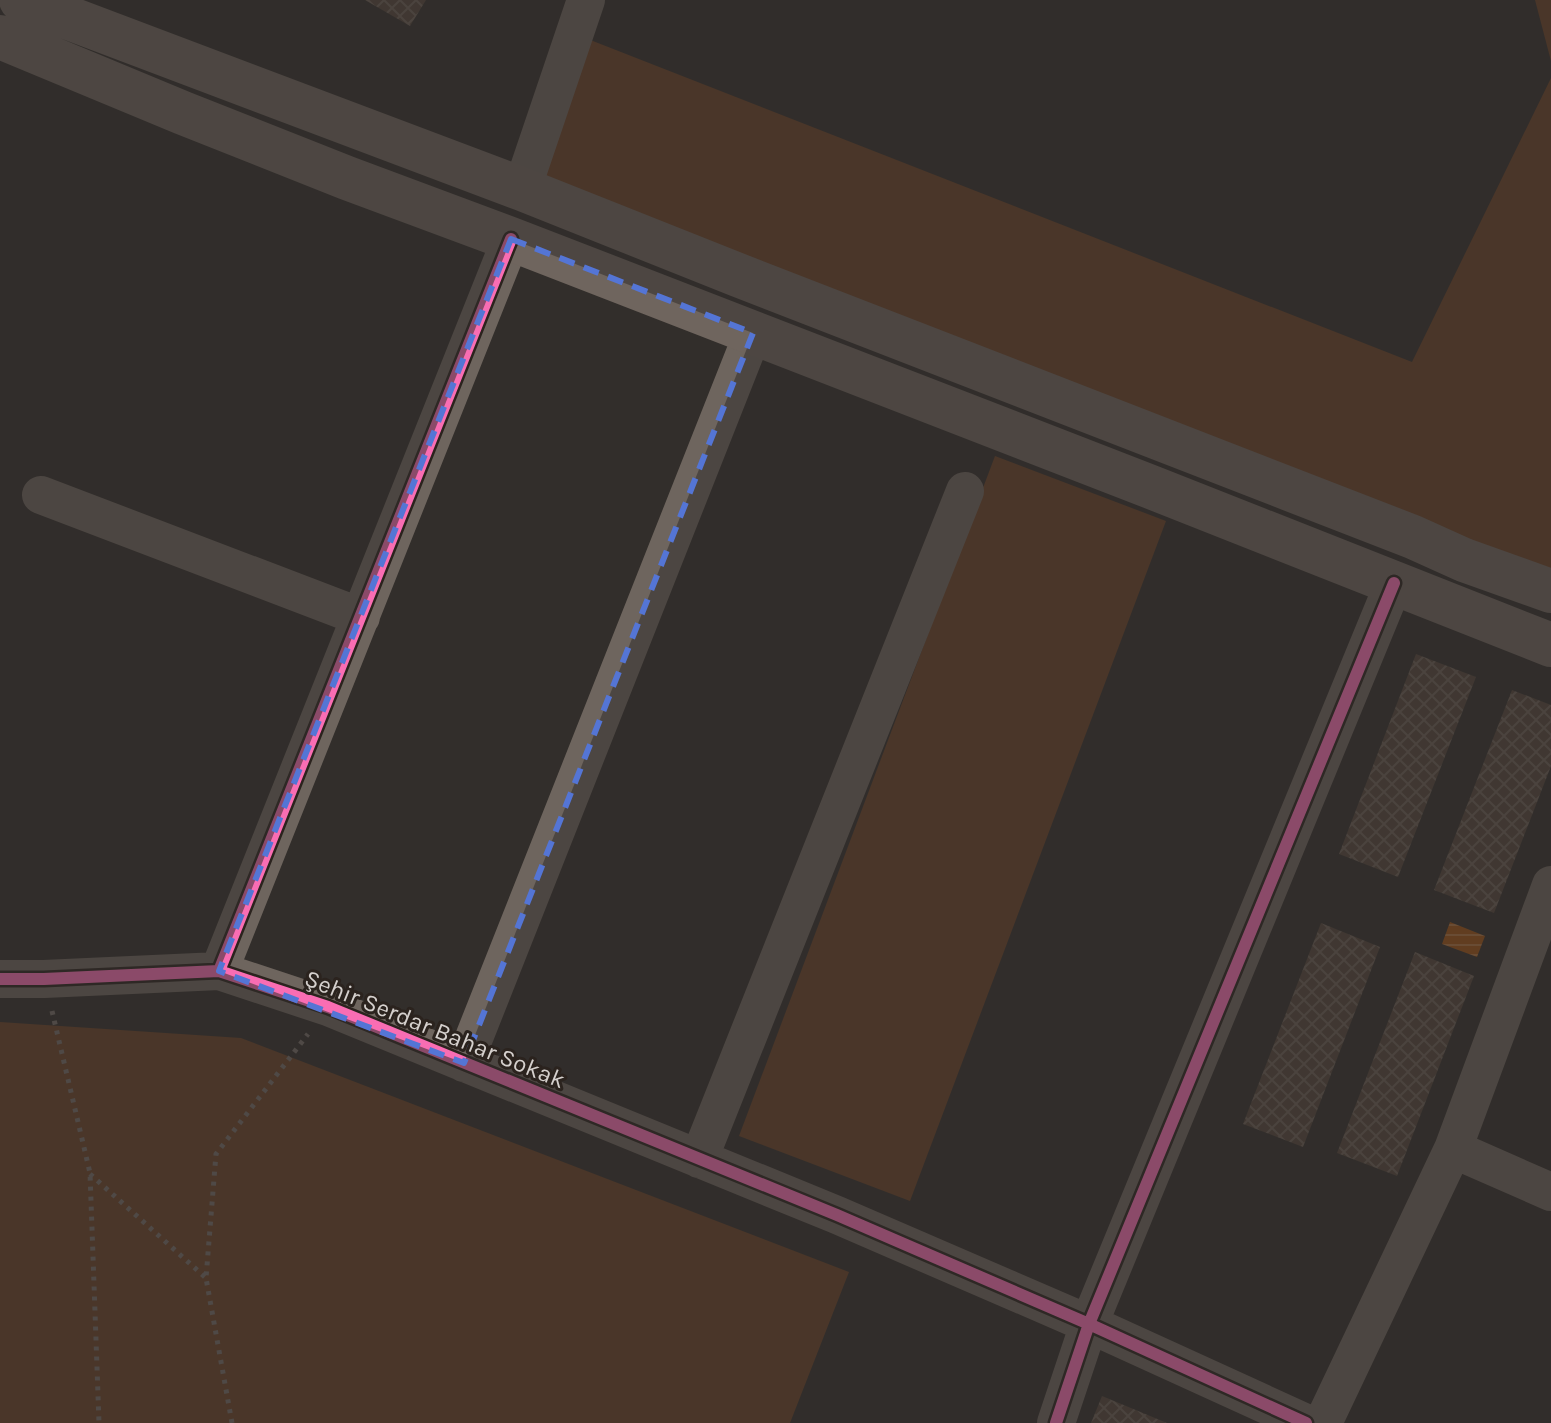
<svg xmlns="http://www.w3.org/2000/svg" width="1551" height="1423" viewBox="0 0 1551 1423" font-family="Karla,sans-serif">
<style>
.green{fill:#694126}
.water{fill:url(#water-rules)}
.building{fill:url(#building-cross-hatch)}
.lines{fill:none;stroke-linecap:round;stroke-linejoin:round}
.path{stroke:#736b66;stroke-width:5;stroke-dasharray:4 6;stroke-linecap:butt}
.minor{stroke:#6e655e;stroke-width:38}
.major{stroke:#6f655e;stroke-width:44}
.cycleway-casing{stroke:#2b231e;stroke-width:17}
.cycleway{stroke:#f96db3;stroke-width:12}
.marked{fill:none;stroke:#5475d5;stroke-width:6;stroke-dasharray:16 10;stroke-linejoin:round}
.labels{text-anchor:middle;dominant-baseline:central;stroke-width:6;stroke-linejoin:round;paint-order:stroke}
.street-label{font-size:24px;fill:#d5d0cd;stroke:#2b231e}
</style>
<defs>
<pattern id="water-rules" width="6" height="5" patternUnits="userSpaceOnUse" patternTransform="scale(2)"><rect width="6" height="5" fill="#9c5113"/><path d="M0 2.5h6" fill="none" stroke="#ad713f"/></pattern>
<pattern id="building-cross-hatch" width="8" height="8" patternUnits="userSpaceOnUse" patternTransform="scale(2)"><rect width="8" height="8" fill="#52443a"/><path d="M0 0l8 8M0 8l8-8" fill="none" stroke="#6a5e55"/></pattern>
</defs>
<rect width="100%" height="100%" fill="#322e2b"/>
<path class="green" d="M 1535,0 L 1551,0 L 1551,61 Z
M 575,34 L 1412,362 L 1551,78 L 1551,589 L 522,189 Z
M 995,456 L 1166,521 L 910,1201 L 739,1136 Z
M 0,1022 L 241,1038 L 849,1272 L 790,1423 L 0,1423 Z"/>
<path class="water" d="M 1450,922 L 1485,936 L 1477,957 L 1442,944 Z"/>
<path class="building" d="M 365,0 L 426,0 L 410,26 Z
M 1416,654 L 1476,677 L 1398,877 L 1339,854 Z
M 1512,690 L 1551,705 L 1551,766 L 1494,913 L 1434,890 Z
M 1321,923 L 1380,947 L 1303,1147 L 1243,1124 Z
M 1415,952 L 1474,976 L 1397,1176 L 1337,1153 Z
M 1102,1396 L 1167,1423 L 1091,1423 Z"/>
<g class="lines">
<path class="path" d="M 52,1011 L 90,1173 L 99,1423
M 90,1174 L 206,1278
M 232,1423 L 206,1278 L 216,1154 L 308,1034"/>
<path class="minor" d="M 522,189 L 586,0
M 41,495 L 361,617
M 219,971 L 511,239
M 0,979 L 44,979 L 219,971 L 328,1007 L 837,1215 L 1089,1324 L 1306,1423
M 464,1063 L 753,333
M 1453,1149 L 1551,1192
M 699,1159 L 965,491
M 1056,1423 L 1089,1324 L 1394,583
M 1323,1423 L 1453,1149 L 1551,885"/>
<path class="major" d="M 21,0 L 522,189 L 738,275 L 1413,537 L 1464,560 L 1551,591
M 0,37 L 183,113 L 347,178 L 511,239 L 1151,487 L 1551,645"/>
<defs>
<path id="cycleway" d="M 219,971 L 511,239
M 0,979 L 44,979 L 219,971 L 328,1007 L 837,1215 L 1089,1324 L 1306,1423
M 1056,1423 L 1089,1324 L 1394,583"/>
</defs>
<use href="#cycleway" class="cycleway-casing"/>
<use href="#cycleway" class="cycleway"/>
</g>
<path d="M0 0H1551V1423H0ZM 511,239 L 753,333 L 464,1063 L 219,971 Z" fill="#322e2b" fill-opacity=".55" fill-rule="evenodd"/>
<path class="marked" d="M 511,239 L 753,333 L 464,1063 L 219,971 Z"/>
<g class="labels">
<g class="street-label">
<text transform="translate(435 1029) rotate(22)">Şehir Serdar Bahar Sokak</text>
</g>
</g>
</svg>
